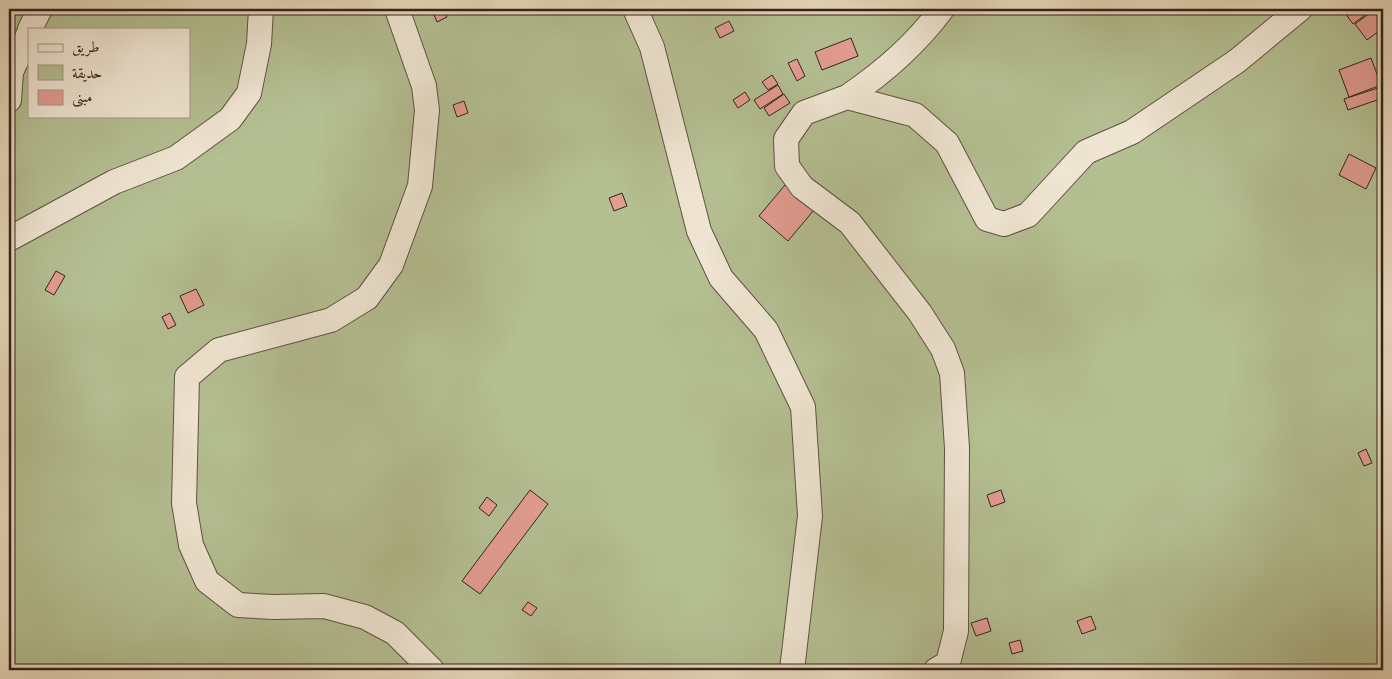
<svg xmlns="http://www.w3.org/2000/svg" width="1392" height="679" viewBox="0 0 1392 679" font-family="'IM FELL DW Pica',Amiri,serif">
<style>
.green{fill:#b4bf92;stroke:#737256;fill-rule:evenodd}
.building{fill:#e39c92;stroke:#322419}
.lines{fill:none;stroke-linecap:round;stroke-linejoin:round}
.street-casing{stroke:#605142;stroke-width:26}
.street{stroke:#f0e6d3;stroke-width:24}
</style>
<rect width="100%" height="100%" fill="#e8d8bc"/>
<filter id="stains"><feTurbulence type="fractalNoise" baseFrequency=".004" numOctaves="4"/><feColorMatrix values="0 0 0 0 .2 0 0 0 0 .09 0 0 0 0 .02 0 0 0 .5 -.17"/></filter>
<radialGradient id="worn" r=".72"><stop offset=".6" stop-color="#630" stop-opacity="0"/><stop offset="1" stop-color="#630" stop-opacity=".3"/></radialGradient>
<path class="green" d="M 9,9 L 1383,9 L 1383,670 L 9,670 ZM 29,29 L 189,29 L 189,116 L 29,116 Z"/>
<path class="building" d="M 434,9 L 443,9 L 447,17 L 437,22 L 432,10 Z
M 1351,9 L 1366,9 L 1369,12 L 1353,24 L 1345,13 Z
M 1374,10 L 1383,23 L 1383,28 L 1367,40 L 1355,24 Z
M 729,21 L 734,31 L 720,38 L 715,28 Z
M 851,38 L 858,56 L 822,70 L 815,52 Z
M 1371,58 L 1381,85 L 1349,97 L 1339,70 Z
M 797,59 L 805,76 L 797,81 L 788,63 Z
M 772,75 L 778,84 L 768,90 L 762,82 Z
M 778,85 L 783,94 L 760,109 L 754,100 Z
M 1381,87 L 1383,98 L 1348,110 L 1344,99 Z
M 745,92 L 750,100 L 738,108 L 733,100 Z
M 784,94 L 790,103 L 769,116 L 764,108 Z
M 464,101 L 468,113 L 457,117 L 453,105 Z
M 1349,154 L 1376,168 L 1366,189 L 1339,175 Z
M 785,185 L 814,210 L 788,241 L 759,216 Z
M 622,193 L 627,206 L 614,211 L 609,198 Z
M 56,271 L 65,276 L 54,295 L 45,290 Z
M 196,289 L 204,305 L 188,313 L 180,296 Z
M 170,313 L 176,325 L 168,329 L 162,317 Z
M 1366,449 L 1372,463 L 1364,466 L 1358,453 Z
M 530,490 L 548,504 L 480,594 L 462,581 Z
M 1001,490 L 1005,502 L 991,507 L 987,495 Z
M 487,497 L 497,505 L 489,516 L 479,508 Z
M 528,602 L 537,608 L 531,616 L 522,610 Z
M 1091,616 L 1096,629 L 1082,634 L 1077,621 Z
M 987,618 L 991,631 L 976,636 L 971,623 Z
M 1020,640 L 1023,651 L 1012,654 L 1009,643 Z"/>
<g class="lines">
<defs>
<path id="street" d="M 397,9 L 424,86 L 427,110 L 420,186 L 391,265 L 367,298 L 331,320 L 219,350 L 187,377 L 184,503 L 191,545 L 207,581 L 238,605 L 273,607 L 324,606 L 365,617 L 395,633 L 432,670
M 635,9 L 652,47 L 699,231 L 721,278 L 766,330 L 803,407 L 810,516 L 792,670
M 30,29 L 40,9
M 847,97 C 883,73 916,44 942,9
M 9,100 L 11,72 L 29,33
M 9,239 L 114,182 L 176,158 L 230,119 L 249,93 L 259,44 L 261,9
M 936,670 L 948,663 L 956,631 L 957,448 L 952,373 L 943,349 L 920,313 L 850,223 L 802,187 L 787,166 L 786,139 L 804,113 L 847,97 L 915,115 L 947,143 L 987,219 L 1004,224 L 1028,215 L 1086,152 L 1132,132 L 1237,61 L 1300,9"/>
</defs>
<use href="#street" class="street-casing"/>
<use href="#street" class="street"/>
</g>
<rect width="1392" height="679" fill="none" stroke="#e8d8bc" stroke-width="30"/>
<rect x="10" y="10" width="1372" height="659" fill="none" stroke="#322419" stroke-width="2.5"/>
<rect x="15" y="15" width="1362" height="649" fill="none" stroke="#322419"/>
<rect x="28" y="28" width="162" height="90" fill="#f0e6d3" stroke="#a49889"/>
<rect x="38" y="44" width="25" height="8" fill="#f0e6d3" stroke="#a49889"/>
<text x="72" y="52" font-size="15" fill="#322419">طريق</text>
<rect x="38" y="65" width="25" height="15" fill="#b4bf92" stroke="#a49889"/>
<text x="72" y="78" font-size="15" fill="#322419">حديقة</text>
<rect x="38" y="90" width="25" height="15" fill="#e39c92" stroke="#a49889"/>
<text x="72" y="102" font-size="15" fill="#322419">مبنى</text>
<rect width="100%" height="100%" filter="url(#stains)"/>
<rect width="100%" height="100%" fill="url(#worn)"/>
</svg>
